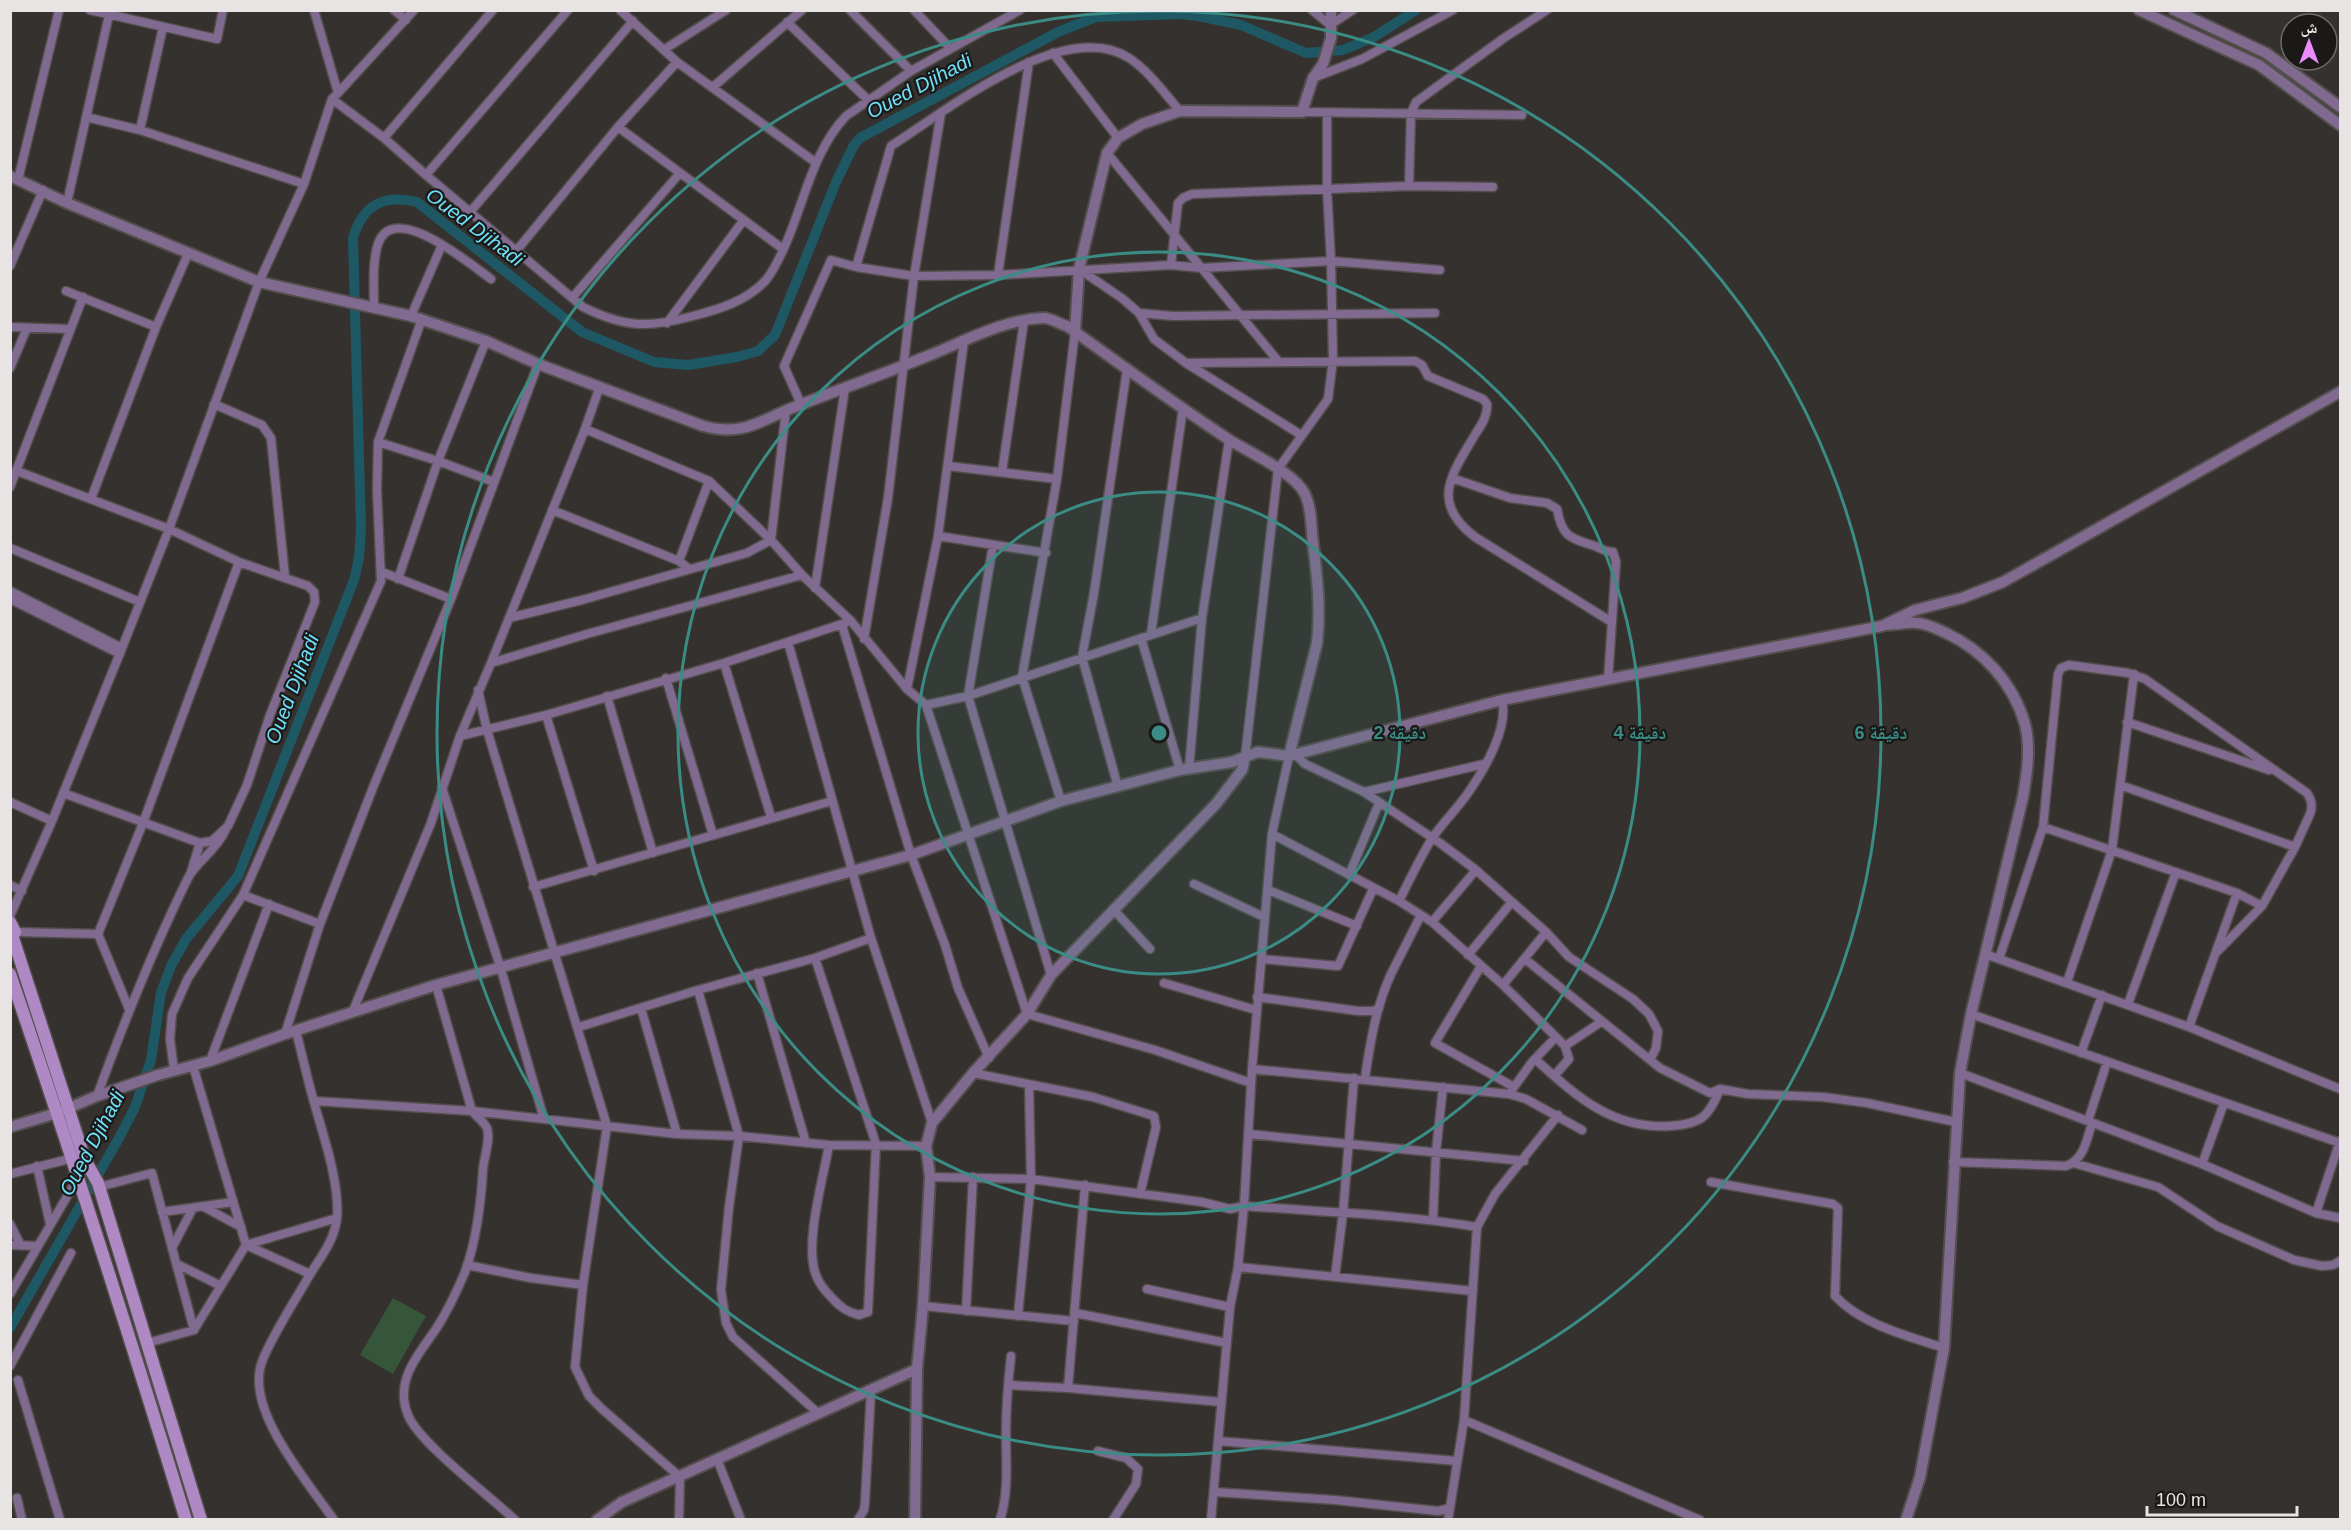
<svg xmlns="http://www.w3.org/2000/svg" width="2351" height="1530" viewBox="0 0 2351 1530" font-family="Helvetica,'Noto Naskh Arabic',sans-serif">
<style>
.green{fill:#36563a}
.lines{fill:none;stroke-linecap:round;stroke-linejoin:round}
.canal{stroke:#1d5864;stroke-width:10}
.minor-casing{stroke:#524e4b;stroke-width:11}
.tertiary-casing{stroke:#524e4b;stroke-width:14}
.secondary-casing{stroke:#524e4b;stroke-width:15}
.minor{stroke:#816a8f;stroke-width:8}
.tertiary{stroke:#816a8f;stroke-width:10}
.secondary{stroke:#ae89c4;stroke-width:12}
.ring{fill:none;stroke:#3a8c85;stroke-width:3}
.labels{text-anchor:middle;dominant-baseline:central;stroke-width:4.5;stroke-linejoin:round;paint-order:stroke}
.water-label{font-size:20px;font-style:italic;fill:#6ee0f8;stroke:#1b1918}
.centre{fill:#3a8c85;stroke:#1b1918;stroke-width:3}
.ring-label{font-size:18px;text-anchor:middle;font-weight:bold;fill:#3a8c85;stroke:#1b1918;stroke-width:4.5;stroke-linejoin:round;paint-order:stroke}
</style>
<rect width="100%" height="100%" fill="#35312e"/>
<path class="green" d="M 393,1298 L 426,1316 L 393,1374 L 360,1355 Z"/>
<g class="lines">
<path class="canal" d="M 10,1328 L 119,1138 L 135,1107 L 151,1060 L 161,993 L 171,966 L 186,939 L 238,876 L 354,580 L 359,558 L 361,529 L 353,238 C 363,205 383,194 417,202 L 582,332 L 654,362 L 688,365 L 737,357 L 758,351 L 775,335 L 836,182 L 854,145 L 860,138 L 1058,32 L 1096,17 L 1182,14 L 1203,17 L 1241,25 L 1306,53 L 1343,50 L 1374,37 L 1416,10"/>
<defs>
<path id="minor" d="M 90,10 L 217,39 L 223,10
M 394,10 L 406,20
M 620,10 L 677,62 L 815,162
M 850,10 L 911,71
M 914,10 L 950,48
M 1312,10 L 1330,25 L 1353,10
M 787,22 L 868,100
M 665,49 L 726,10
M 1053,53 L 1118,138
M 1313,78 L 1362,59 L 1453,10
M 713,87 L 802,10
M 338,93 L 414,10
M 332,99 L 384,138 L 426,175 L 568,10
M 1180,111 C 1165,94 1149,71 1129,58 C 1064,16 946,111 891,146 L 856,267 L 914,276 L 998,275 L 1171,265 L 1201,268 L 1331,261 L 1333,360 L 1328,399 L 1278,469 L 1245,758
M 1302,112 L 1522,115
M 1327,114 L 1327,189 L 1331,261 L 1440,270
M 86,117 L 140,130 L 163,27
M 618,127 L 783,249
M 140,130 L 304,184
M 384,138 L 493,10
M 1107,153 L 1278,361
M 426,175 L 583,307 C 625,328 649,328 693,316 C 720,309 747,301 766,280 C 774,270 779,259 784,248 C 804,204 812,152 846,116 L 911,71 L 1020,10
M 18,180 L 59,10
M 1409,186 L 1411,113 L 1416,102 L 1504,38 L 1547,10
M 67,203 L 109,15
M 471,211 L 633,21
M 517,250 L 618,127 L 677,62
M 1171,265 L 1178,203 L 1183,198 L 1192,194 L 1409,186 L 1493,187
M 10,266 L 43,190
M 1079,269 L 1123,299 L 1139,313 L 1154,339 L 1186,363 L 1301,435
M 998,275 L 1029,62
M 66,291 L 156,327
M 572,298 L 680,173
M 374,309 C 374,289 372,263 378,244 C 393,199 470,264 491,279
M 1139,313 L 1173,316 L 1435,313
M 411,316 L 442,245
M 667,323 L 743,221
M 10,327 L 69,329
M 1186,363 L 1415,361 L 1422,365 L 1428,376 L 1483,399 L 1487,404 C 1488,415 1482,424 1476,433 C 1452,474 1429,502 1475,537 L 1610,621
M 10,368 L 27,328
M 214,404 L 262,425 L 271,438 L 285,577
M 801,404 L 784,366 L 831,260 L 856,267
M 585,429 L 709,481 L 771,540 L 802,575
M 378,442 L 438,461 L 494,482
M 948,466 L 1057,479
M 17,471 L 169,529 L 239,562 L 308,586 L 314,592 L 315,602 L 270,715 L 247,785 L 228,826 L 212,841 L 200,843 L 63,793
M 1002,472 L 1024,321
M 1452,478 L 1510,498 L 1547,503 L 1557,509 C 1562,537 1570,538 1595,546 C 1602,549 1605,552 1613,552 L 1616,562 L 1608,680
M 10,487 L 83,297
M 91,499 L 156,327 L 188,254
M 552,510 L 679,561 L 688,568
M 938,536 L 1046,553
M 993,545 L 968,696 L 1051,975
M 10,548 L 140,602
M 679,561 L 709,481
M 382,572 L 451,599
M 398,579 L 438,461 L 486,341
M 815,588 L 845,388
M 10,591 L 122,648
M 10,599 L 120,654
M 509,618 L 582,600 L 747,553 L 771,540 L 786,410
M 842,625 L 911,855 L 945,945 L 958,988 L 989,1058
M 1151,634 L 1183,408
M 1141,638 L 1180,770
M 864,639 L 888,498 L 914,276 L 941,113
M 788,642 L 871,938 L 932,1123
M 491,663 L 587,634 L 802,575 L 851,621 L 907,689 L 926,705 L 968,696 L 1202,618
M 724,663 L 771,817
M 666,678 L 713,835
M 907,689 L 938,536 L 964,341
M 478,690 L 487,730 L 607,1126 L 583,1285 L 575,1367 L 589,1396 L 602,1409 L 680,1477 L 679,1520
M 607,696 L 653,853
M 926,705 L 1027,1014 L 1155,1050 L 1251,1083
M 546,715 L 594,871
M 2127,722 L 2269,770
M 460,736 L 546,715 L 724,663 L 845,623
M 1295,754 L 1305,764 L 1364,792 L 1440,843 L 1476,870 L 1546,932 L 1569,957 L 1633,999 L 1649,1014 L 1658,1031 L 1656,1048 L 1650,1060
M 1189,769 L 1202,618 L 1229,440
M 2120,785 L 2295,847
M 1118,787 L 1082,657 L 1094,593 L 1127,369
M 442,788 L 500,966 L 544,1119
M 1364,792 L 1484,764
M 1061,801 L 1022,677 L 1057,479 L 1075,332
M 10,802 L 52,821
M 2043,827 L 2237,893 L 2262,906
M 1272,834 L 1399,901 L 1432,922 L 1503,985 L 1556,1037 L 1532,1062 L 1509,1094
M 191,872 L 200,843
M 1349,875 L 1379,803
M 1194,884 L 1264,917
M 10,885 L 22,891
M 533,887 L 832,801
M 1268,890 L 1357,926
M 243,895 L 320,924
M 1399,901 C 1409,881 1419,860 1431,840 C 1442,823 1457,809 1468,793 C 1484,770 1509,728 1502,700
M 1113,909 L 1150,949
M 10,916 L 52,821 L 122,648 L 169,529 L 259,282 L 304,184 L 332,99 L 338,93 L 314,10
M 1432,922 L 1476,870
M 15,932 L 98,934 L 129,1009
M 98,934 L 143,823 L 239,562
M 1985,954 L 2189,1027 L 2340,1089
M 1468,955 L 1511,903
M 815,958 L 876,1144 L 868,1312 L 859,1315 C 847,1312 840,1307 832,1298 C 825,1291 819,1284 816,1275 C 804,1245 823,1179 829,1145
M 1262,959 L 1338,966 L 1373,889
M 1525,959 L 1660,1068 L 1710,1093 L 1720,1089 L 1748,1094 L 1823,1097 L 1867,1103 L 1956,1122
M 1999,959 L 2043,827 L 2058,674 L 2061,668 L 2069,665 L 2128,673 L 2145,679 L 2307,793 C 2312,800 2313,806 2310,814 L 2295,847 L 2262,906 L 2215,954
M 1481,966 L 1435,1043 L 1514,1087
M 757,973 L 806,1143
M 2067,982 L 2112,850 L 2134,674
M 1164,983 L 1256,1010
M 436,985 L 472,1111 C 476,1116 484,1122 487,1128 C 491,1139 484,1157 483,1169 C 481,1203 477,1239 465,1272 C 457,1291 447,1312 436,1329 C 418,1355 394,1381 408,1415 C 418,1442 491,1497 515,1520
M 1503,985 L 1546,932
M 698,990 L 739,1136 L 729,1207 L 721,1290 L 726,1323 L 733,1337 L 819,1414
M 1257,997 L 1358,1011 L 1373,1011 L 1379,1008
M 2128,1004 L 2176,872
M 641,1008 L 677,1134
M 352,1013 L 431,823 L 460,736 L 491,663 L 585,429 L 600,386
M 1971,1014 L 2340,1143
M 579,1027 L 698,990 L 815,958 L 871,938
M 2189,1027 L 2237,893
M 296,1031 C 302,1054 307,1078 314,1102 C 323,1135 340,1183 337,1218 C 334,1244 317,1261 305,1283 C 291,1307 274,1333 263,1359 C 242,1407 307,1481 334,1520
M 285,1034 L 320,924 L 374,785 L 451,599 L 538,364
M 1556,1037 L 1565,1046 L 1601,1022
M 2081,1053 L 2102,995
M 1535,1059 C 1575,1095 1612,1130 1670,1126 C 1701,1124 1709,1117 1720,1089
M 210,1061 L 269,904
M 193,1066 L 246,1245
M 1252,1069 L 1509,1094 L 1526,1099 L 1582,1130
M 174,1070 L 170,1039 L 172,1014 L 188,978 L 243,895 L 381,581 L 377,490 L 378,442 L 422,319
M 973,1073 L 1093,1097 L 1154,1116 L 1156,1127 L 1140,1194
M 1960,1073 L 2202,1164 L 2316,1213 L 2340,1218
M 1554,1076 L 1569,1059 L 1565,1046
M 1365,1078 C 1370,1043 1376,1007 1391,974 C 1401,954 1411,935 1421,915
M 97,1096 C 124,1022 153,949 188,878 C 197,861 215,852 225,831
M 314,1101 L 472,1111 L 677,1134 L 739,1136 L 829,1145 L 926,1146
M 2088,1121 L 2107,1062
M 1248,1134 L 1524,1161
M 1953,1162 L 2066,1166 C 2084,1160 2087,1139 2092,1123
M 2073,1163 L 2158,1187 L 2217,1226 L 2294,1260 L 2322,1266 L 2333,1265 L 2340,1261
M 2202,1164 L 2224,1103
M 37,1166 L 50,1224
M 10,1174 L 73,1158
M 930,1177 L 1031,1179 L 1202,1202 L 1230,1209 L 1244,1206 C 1322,1212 1400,1214 1477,1227
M 1711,1182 L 1833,1204 L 1838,1208 L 1835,1296 C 1862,1325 1908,1336 1944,1348
M 99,1187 L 152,1173 L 194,1330 L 147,1343
M 204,1207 L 241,1227
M 162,1212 L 233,1202
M 2316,1213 L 2340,1141
M 1433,1220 L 1436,1152 L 1443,1087
M 10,1224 L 20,1244
M 10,1245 L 38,1246
M 246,1245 L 310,1274
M 172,1248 L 193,1208
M 177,1264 L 221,1286
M 467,1265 L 531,1278 L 583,1285
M 1238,1267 L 1473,1291
M 1335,1277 L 1343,1213 L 1354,1078
M 1147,1289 L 1230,1307
M 10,1294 L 79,1176
M 923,1306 L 1074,1321
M 966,1311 L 973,1177
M 1075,1313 L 1227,1343
M 1018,1316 L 1031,1179 L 1029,1085
M 194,1330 L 246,1245 L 337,1218
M 10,1366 L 71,1253
M 18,1380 L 60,1520
M 1008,1385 L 1068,1388 L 1085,1185
M 1068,1388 L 1221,1402
M 1464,1420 L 1700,1520
M 1218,1441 L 1457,1461
M 1098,1451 L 1126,1458 L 1138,1469 L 1136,1484 L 1113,1520
M 717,1459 L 741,1520
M 1214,1492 L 1335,1500 L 1438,1511 L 1450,1508
M 17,1498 L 22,1520
M 858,1520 L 864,1510 L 865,1502 L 871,1390
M 1000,1520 C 1009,1492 1006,1463 1006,1435 C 1006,1409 1008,1382 1011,1356
M 1211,1520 L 1230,1307 L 1238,1267 L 1244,1206 L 1252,1069 L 1272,834 L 1289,756
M 1448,1520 L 1464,1420 L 1477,1227 L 1495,1194 L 1558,1115"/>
<path id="tertiary" d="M 2139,10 L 2259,65 L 2340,125
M 2174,10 L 2266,53 L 2340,107
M 10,176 L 67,203 L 259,282 L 411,316 L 486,341 L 538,364 L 703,426 C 745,437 760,420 797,406 C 841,389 886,373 930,355 C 965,341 1003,320 1042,318 C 1051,317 1058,324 1067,326 C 1120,364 1173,403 1228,439 C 1248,452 1294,472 1305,494 C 1312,509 1311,527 1313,543 C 1317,576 1321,609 1317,643 L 1289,756
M 1075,332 L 1079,269 L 1107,153 L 1118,138 L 1142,124 L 1180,111 L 1302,112 L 1313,78 L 1323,64 L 1331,38 L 1331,10
M 1888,625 C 1897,625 1907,622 1916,623 C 1926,623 1937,629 1946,633 C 1984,651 2013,683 2025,724 C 2031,748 2027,773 2023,797 L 1971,1014 L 1960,1073 L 1944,1348 L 1920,1477 L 1906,1520
M 10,1127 L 57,1113 L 97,1096 L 158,1075 L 210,1061 L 285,1034 L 436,985 L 911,855 L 1061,801 L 1180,770 L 1232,762 L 1258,752 L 1289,756 L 1502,700 L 1882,626 L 1915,610 L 1962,598 L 2003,582 L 2340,392
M 597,1520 L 622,1502 L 917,1369
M 915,1520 L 917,1369 L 923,1306 L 930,1177 L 926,1146 L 932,1123 L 973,1073 L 1027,1014 L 1051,975 L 1216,804 L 1242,770 L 1245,758"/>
<path id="secondary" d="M 10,922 L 15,932 L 10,940
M 13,938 L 85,1160 L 98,1183 L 201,1520
M 10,974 C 72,1155 130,1337 186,1520"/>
</defs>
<use href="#minor" class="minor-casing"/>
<use href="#tertiary" class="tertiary-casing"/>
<use href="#secondary" class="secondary-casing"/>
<use href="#minor" class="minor"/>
<use href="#tertiary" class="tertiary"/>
<use href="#secondary" class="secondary"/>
</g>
<circle cx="1159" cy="733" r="241" fill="#3a8c85" fill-opacity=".12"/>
<g class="ring">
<circle cx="1159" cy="733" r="241"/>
<circle cx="1159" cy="733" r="481"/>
<circle cx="1159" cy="733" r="722"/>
</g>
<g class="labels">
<g class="water-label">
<text transform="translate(919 86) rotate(-28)">Oued Djihadi</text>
<text transform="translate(475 227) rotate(37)">Oued Djihadi</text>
<text transform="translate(292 689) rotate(-69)">Oued Djihadi</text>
<text transform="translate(92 1143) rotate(-62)">Oued Djihadi</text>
</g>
</g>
<circle cx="1159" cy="733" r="9" class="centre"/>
<g class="ring-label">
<text x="1400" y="739">2 دقيقة</text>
<text x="1640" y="739">4 دقيقة</text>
<text x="1881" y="739">6 دقيقة</text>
</g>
<rect width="2351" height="1530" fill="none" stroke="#e8e4e3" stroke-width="24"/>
<g transform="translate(2309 42)"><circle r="28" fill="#1b1918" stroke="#6d6a69" stroke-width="1.5"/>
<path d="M0-4.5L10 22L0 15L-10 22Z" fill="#ec8cfa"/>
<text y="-9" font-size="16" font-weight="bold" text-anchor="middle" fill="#e8e4e3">ش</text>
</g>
<path d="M2147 1506v9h150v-9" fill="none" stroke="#e8e4e3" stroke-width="3"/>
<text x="2156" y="1506" font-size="18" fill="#e8e4e3" stroke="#1b1918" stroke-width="4.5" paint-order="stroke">100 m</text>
</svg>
